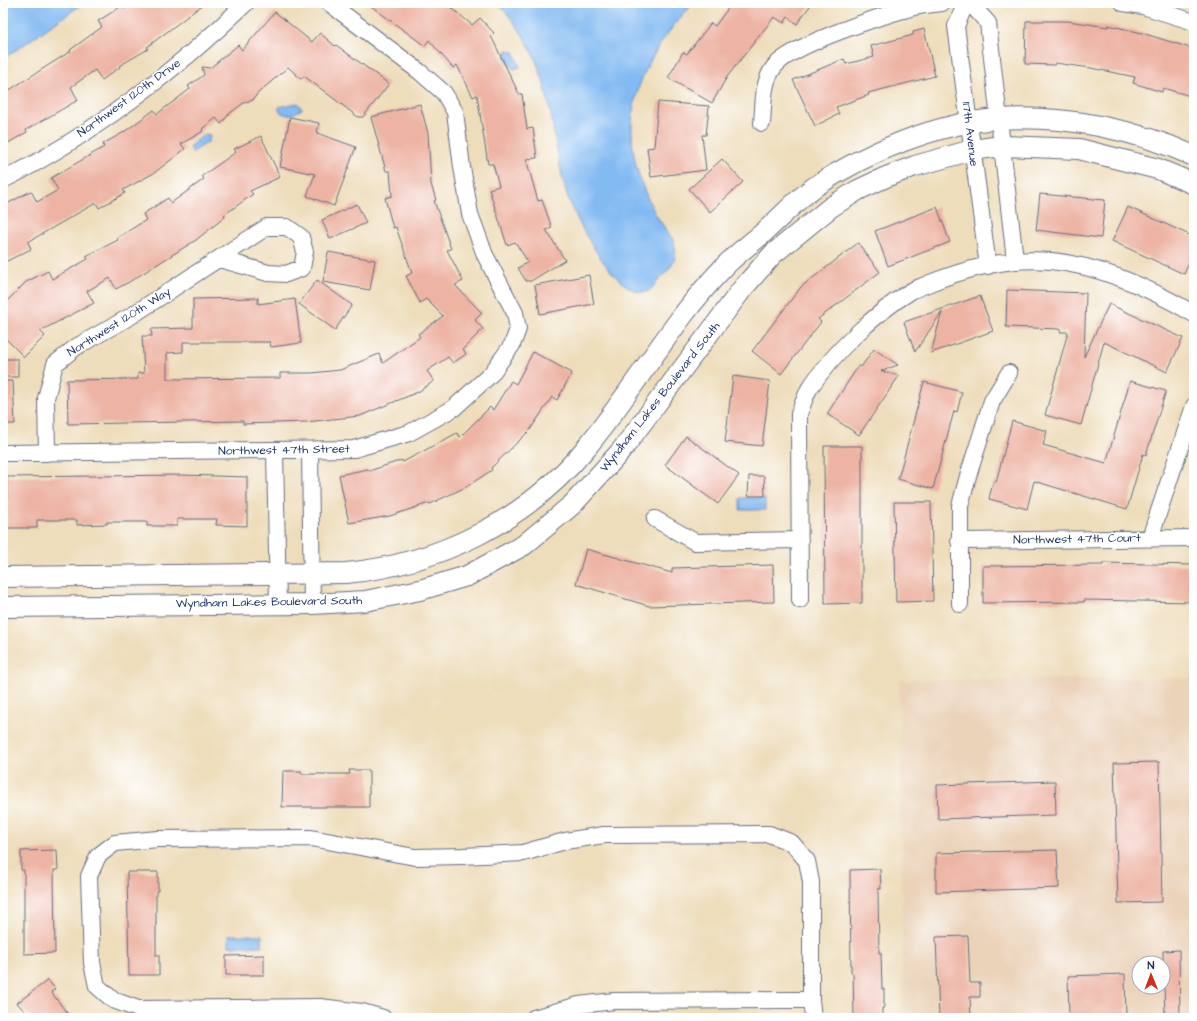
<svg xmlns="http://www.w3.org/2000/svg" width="1197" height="1021" viewBox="0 0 1197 1021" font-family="'Architects Daughter',sans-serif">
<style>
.built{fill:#ebd3b9;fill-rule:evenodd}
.water{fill:#82baf2;stroke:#4e74a8}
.building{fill:#edb3a3}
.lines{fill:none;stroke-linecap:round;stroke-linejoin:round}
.minor-casing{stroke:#656c7f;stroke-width:18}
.tertiary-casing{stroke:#656c7f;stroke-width:22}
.minor{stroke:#fff;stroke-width:16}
.tertiary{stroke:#fff;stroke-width:20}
.labels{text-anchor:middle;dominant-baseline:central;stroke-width:3;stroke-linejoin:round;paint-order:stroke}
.street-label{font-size:12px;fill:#1b2f5e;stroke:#fff}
</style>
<rect width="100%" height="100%" fill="#fff"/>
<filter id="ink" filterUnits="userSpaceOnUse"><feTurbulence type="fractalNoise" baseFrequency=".025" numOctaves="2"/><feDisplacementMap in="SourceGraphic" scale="8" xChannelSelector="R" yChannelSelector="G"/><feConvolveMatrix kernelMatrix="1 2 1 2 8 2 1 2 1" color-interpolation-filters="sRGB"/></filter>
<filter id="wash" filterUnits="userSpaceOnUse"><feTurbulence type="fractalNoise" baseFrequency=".012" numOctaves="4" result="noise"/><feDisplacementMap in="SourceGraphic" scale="16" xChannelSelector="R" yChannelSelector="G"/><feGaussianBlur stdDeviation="0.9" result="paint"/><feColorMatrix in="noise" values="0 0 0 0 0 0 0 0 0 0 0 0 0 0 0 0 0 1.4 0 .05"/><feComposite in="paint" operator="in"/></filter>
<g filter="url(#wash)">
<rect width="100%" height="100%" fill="#edb"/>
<path class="built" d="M 1194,678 L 1194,1018 L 903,1018 L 899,680 ZM 1139,963 L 1163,963 L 1163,987 L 1139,987 Z"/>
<path class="water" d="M 3,3 L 84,3 L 3,59 Z
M 496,3 L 694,3 C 633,66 611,131 655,213 C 662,227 679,240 675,257 C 673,266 664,275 658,281 C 655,284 652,289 649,291 C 618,303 572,215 566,191 C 550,134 554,79 518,28 C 511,19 506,10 496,3 Z
M 507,50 L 514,52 L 520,67 L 514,69 C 507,63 505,59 507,50 Z
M 298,103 L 302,109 C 293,114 288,118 279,111 L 279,107 Z
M 205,134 L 210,135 L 208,142 L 192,153 L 190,146 Z
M 740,498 L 765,498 L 765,510 L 740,510 Z
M 229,935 L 262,935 L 262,946 L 229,946 Z"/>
<g id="blocks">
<path class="building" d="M 132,3 L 205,3 L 147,47 L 148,49 L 119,66 L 120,67 L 102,80 L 95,70 L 71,87 L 78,100 L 26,130 L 27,132 L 3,146 L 3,94 L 71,51 L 70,50 L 102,27 L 98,21 L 122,6 L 124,9 Z
M 367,3 L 446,3 L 472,25 L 480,18 L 494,33 L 491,36 L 519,94 L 522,94 L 527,129 L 533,128 L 537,158 L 526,159 L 538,201 L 542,200 L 552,228 L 546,230 L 565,260 L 531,281 L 526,281 L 518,268 L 528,262 L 515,242 L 507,245 L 489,189 L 499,186 L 493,164 L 488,164 L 477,95 L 473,97 L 457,65 L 453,68 L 429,40 L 425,46 Z
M 732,3 L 812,3 L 797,24 L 788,17 L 784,23 L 774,17 L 727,77 L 712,103 L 668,78 L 683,52 L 687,54 L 711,23 L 715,26 Z
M 275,12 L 312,42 L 320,33 L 335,46 L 336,45 L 389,84 L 363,117 L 358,117 L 304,76 L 301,79 L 288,67 L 257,94 L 253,100 L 245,102 L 229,114 L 221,124 L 216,118 L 203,128 L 202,132 L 181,144 L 185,149 L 154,173 L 123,190 L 125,193 L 99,208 L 96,203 L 59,224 L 28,242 L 31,249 L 3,263 L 3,206 L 31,191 L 37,202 L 58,190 L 51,178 L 104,147 L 103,144 L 124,132 L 154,110 L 157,114 L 190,89 L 188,86 L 204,75 L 202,67 L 210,68 L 238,45 L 242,50 Z
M 1026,21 L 1068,21 L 1108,27 L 1108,25 L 1142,33 L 1194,49 L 1194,97 L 1163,88 L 1162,92 L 1133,83 L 1135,77 L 1091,68 L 1055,63 L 1055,65 L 1025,64 Z
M 924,29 L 935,76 L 868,93 L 869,95 L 836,107 L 839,114 L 815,126 L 793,80 L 844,59 L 846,64 L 874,57 L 871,46 L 913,35 L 913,32 Z
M 658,102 L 709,106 L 706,135 L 702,135 L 706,170 L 651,177 L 647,148 L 654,147 Z
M 420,104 L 428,133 L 431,184 L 436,200 L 434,201 L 451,249 L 447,250 L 463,281 L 455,285 L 482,313 L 475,320 L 483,329 L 463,349 L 466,354 L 453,363 L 448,357 L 427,371 L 434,381 L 418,392 L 360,416 L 306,422 L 243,424 L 243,421 L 68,424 L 67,380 L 138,379 L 138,373 L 144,373 L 142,336 L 152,336 L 151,329 L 193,328 L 193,299 L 258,298 L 258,304 L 295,299 L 301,343 L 271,347 L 270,342 L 183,342 L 183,352 L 167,353 L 167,379 L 280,378 L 280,373 L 312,373 L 340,370 L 379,354 L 383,363 L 420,337 L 418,334 L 443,316 L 426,299 L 420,303 L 406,276 L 412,273 L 396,227 L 393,228 L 385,198 L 392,196 L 390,171 L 386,171 L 371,117 Z
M 290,117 L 319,123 L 317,133 L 356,147 L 334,206 L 307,196 L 315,174 L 280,167 Z
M 261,136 L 280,177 L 250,191 L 253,194 L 224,215 L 225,217 L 196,240 L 129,282 L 116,289 L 110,278 L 87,291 L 94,303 L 40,331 L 45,336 L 24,357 L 3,336 L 3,305 L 26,282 L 48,271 L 52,279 L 88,259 L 86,256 L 118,240 L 117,238 L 146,220 L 143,214 L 168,198 L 171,203 L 204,179 L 202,176 L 236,152 L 234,149 Z
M 722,159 L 743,182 L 710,212 L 689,189 Z
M 1040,194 L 1105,200 L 1101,238 L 1036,230 Z
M 357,204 L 366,223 L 330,239 L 322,220 Z
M 937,207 L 950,242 L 888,266 L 875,231 Z
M 1128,207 L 1194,237 L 1194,252 L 1184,274 L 1112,241 Z
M 858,243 L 880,272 L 818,319 L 821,322 L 781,374 L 752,351 L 801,287 Z
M 328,252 L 375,260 L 370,290 L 323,282 Z
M 589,275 L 594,304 L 540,314 L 535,285 Z
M 317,280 L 352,305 L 335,330 L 299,304 Z
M 1007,290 L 1086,293 L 1084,357 L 1109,304 L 1183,338 L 1167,372 L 1104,342 L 1081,425 L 1045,415 L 1068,332 L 1060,332 L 1060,329 L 1006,327 Z
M 980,296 L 993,331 L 931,353 L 942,312 L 915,352 L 904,322 Z
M 874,349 L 898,365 L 881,371 L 899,376 L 859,435 L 827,414 L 859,365 L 861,367 Z
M 533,352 L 572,373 L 557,400 L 552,397 L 530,430 L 491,468 L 492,470 L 466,487 L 430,504 L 429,503 L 390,516 L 349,523 L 339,475 L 368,469 L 369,471 L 402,460 L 403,462 L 457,433 L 460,437 L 490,407 L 493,410 L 511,381 L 516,384 Z
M 3,359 L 18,359 L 18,377 L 3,377 Z
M 733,376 L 770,381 L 762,446 L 725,442 Z
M 3,381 L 13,381 L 15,424 L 3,424 Z
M 1130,381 L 1166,391 L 1146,455 L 1143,454 L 1127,509 L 1034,481 L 1027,509 L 989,499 L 993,482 L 996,482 L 1012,421 L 1047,431 L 1043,445 L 1106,463 Z
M 924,382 L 962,392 L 957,412 L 954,411 L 933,489 L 898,479 Z
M 686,436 L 739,475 L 718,504 L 665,465 Z
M 824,446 L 862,446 L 862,603 L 825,604 Z
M 182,475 L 247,477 L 247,526 L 216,525 L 217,519 L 177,519 L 177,526 L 147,526 L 147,522 L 107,522 L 107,524 L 77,525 L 77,520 L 37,520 L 37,528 L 7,528 L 7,477 Z
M 749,476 L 764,476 L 765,496 L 748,496 Z
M 894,502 L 931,502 L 933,601 L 896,602 Z
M 586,549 L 672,573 L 672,568 L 773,565 L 774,602 L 649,606 L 576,584 Z
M 1103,563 L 1194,565 L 1194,602 L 1084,600 L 1084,602 L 983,603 L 983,566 L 1103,565 Z
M 1159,762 L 1162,902 L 1118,903 L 1114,763 Z
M 349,770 L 369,770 L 369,807 L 282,807 L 283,771 L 301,771 L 302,774 L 350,774 Z
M 1055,781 L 1056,815 L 938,819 L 937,785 Z
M 57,850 L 58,870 L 54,870 L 55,953 L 24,954 L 24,870 L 21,870 L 21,851 Z
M 1057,850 L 1059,888 L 936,892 L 936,853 Z
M 880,869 L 881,889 L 878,889 L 879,953 L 881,953 L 882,989 L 884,989 L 884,1008 L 882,1008 L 882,1018 L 854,1018 L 853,973 L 851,973 L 850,870 Z
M 127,872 L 158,872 L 158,891 L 156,891 L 156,955 L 159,955 L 159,975 L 129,975 Z
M 968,936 L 970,983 L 980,983 L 980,997 L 970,997 L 971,1018 L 939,1018 L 936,937 Z
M 1179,950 L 1180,1018 L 1165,1018 L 1163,951 Z
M 264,955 L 264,975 L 226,975 L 226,956 Z
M 1125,974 L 1126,1018 L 1069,1018 L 1068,976 Z
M 48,980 L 55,989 L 51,992 L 71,1018 L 31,1018 L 17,1003 Z"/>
</g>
</g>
<g filter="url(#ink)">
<use href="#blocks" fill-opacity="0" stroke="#656c7f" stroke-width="1"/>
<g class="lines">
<defs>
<path id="minor" d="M 966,3 L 956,26 L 988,266
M 970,3 L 988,23 L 1015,260
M 1123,3 L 1143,6 L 1194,22
M 762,123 C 764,103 762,83 774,67 C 792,44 884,15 914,7 C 923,5 933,4 942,3
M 3,180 C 88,138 178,69 246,3
M 275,451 L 278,604
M 310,451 L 312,604
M 3,453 L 354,449 L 409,433 L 454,408 L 491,374 L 512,345 L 518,329 L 515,313 L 485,255 L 470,214 L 462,167 L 455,112 L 444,93 L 420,72 L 329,3
M 47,453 L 46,398 L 55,364 L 76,347 L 131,316 L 267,227 L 287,227 L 301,237 L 305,252 L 302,268 L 286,274 L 268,273 L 220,259
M 655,519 L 695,542 L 800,540
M 1150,538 L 1194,406
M 959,541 L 1194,538
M 800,600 L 799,414 C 802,406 805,397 809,389 C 833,353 874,314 911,291 C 916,288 924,286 930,283 C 968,268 1010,257 1051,261 C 1102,266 1150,288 1194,314
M 960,604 L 960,506 L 968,476 L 992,401 L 1009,373
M 383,1018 L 362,1012 L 320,1007 L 138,1009 L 113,1000 L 97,986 L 92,963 L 89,876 L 98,856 L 115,843 L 158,839 L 311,838 L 415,857 L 462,856 L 523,853 L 565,841 L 604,835 L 769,834 L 792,843 L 807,861 L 811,882 L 811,1000
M 534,1018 L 579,1005 L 614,1001 L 786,1000 L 811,1000 L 813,1018"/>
<path id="tertiary" d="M 3,577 L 346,573 C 439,564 526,521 586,448 C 634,390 671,322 723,268 C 735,255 749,245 762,234 C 780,218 797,199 816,186 C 867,152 937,123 998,119 C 1065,115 1134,129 1194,156
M 3,607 L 312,604 L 365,601 L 420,590 L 467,576 L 524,545 L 573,504 L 621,451 L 743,288 L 773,254 L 831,207 L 858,190 L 886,177 L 915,166 L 972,150 L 1002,146 L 1079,149 L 1158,169 L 1194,184"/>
</defs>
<use href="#minor" class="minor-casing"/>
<use href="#tertiary" class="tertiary-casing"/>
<use href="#minor" class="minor"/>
<use href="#tertiary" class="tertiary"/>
</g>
</g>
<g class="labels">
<g class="street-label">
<text transform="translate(129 98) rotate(-36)">Northwest 120th Drive</text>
<text transform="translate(970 134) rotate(83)">117th Avenue</text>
<text transform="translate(119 322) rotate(-32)">Northwest 120th Way</text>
<text transform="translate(660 397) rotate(-52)">Wyndham Lakes Boulevard South</text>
<text transform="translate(284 450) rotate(-1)">Northwest 47th Street</text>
<text transform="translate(1077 539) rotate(-1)">Northwest 47th Court</text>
<text transform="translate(269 602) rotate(-1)">Wyndham Lakes Boulevard South</text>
</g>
</g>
<rect width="1197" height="1021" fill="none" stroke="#fff" stroke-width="16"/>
<g transform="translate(1151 975) rotate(359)"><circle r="19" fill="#ffffff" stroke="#a4acbf"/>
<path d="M0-3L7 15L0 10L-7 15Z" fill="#c8321e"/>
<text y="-6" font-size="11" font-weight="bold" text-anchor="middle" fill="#1b2f5e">N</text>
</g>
</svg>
